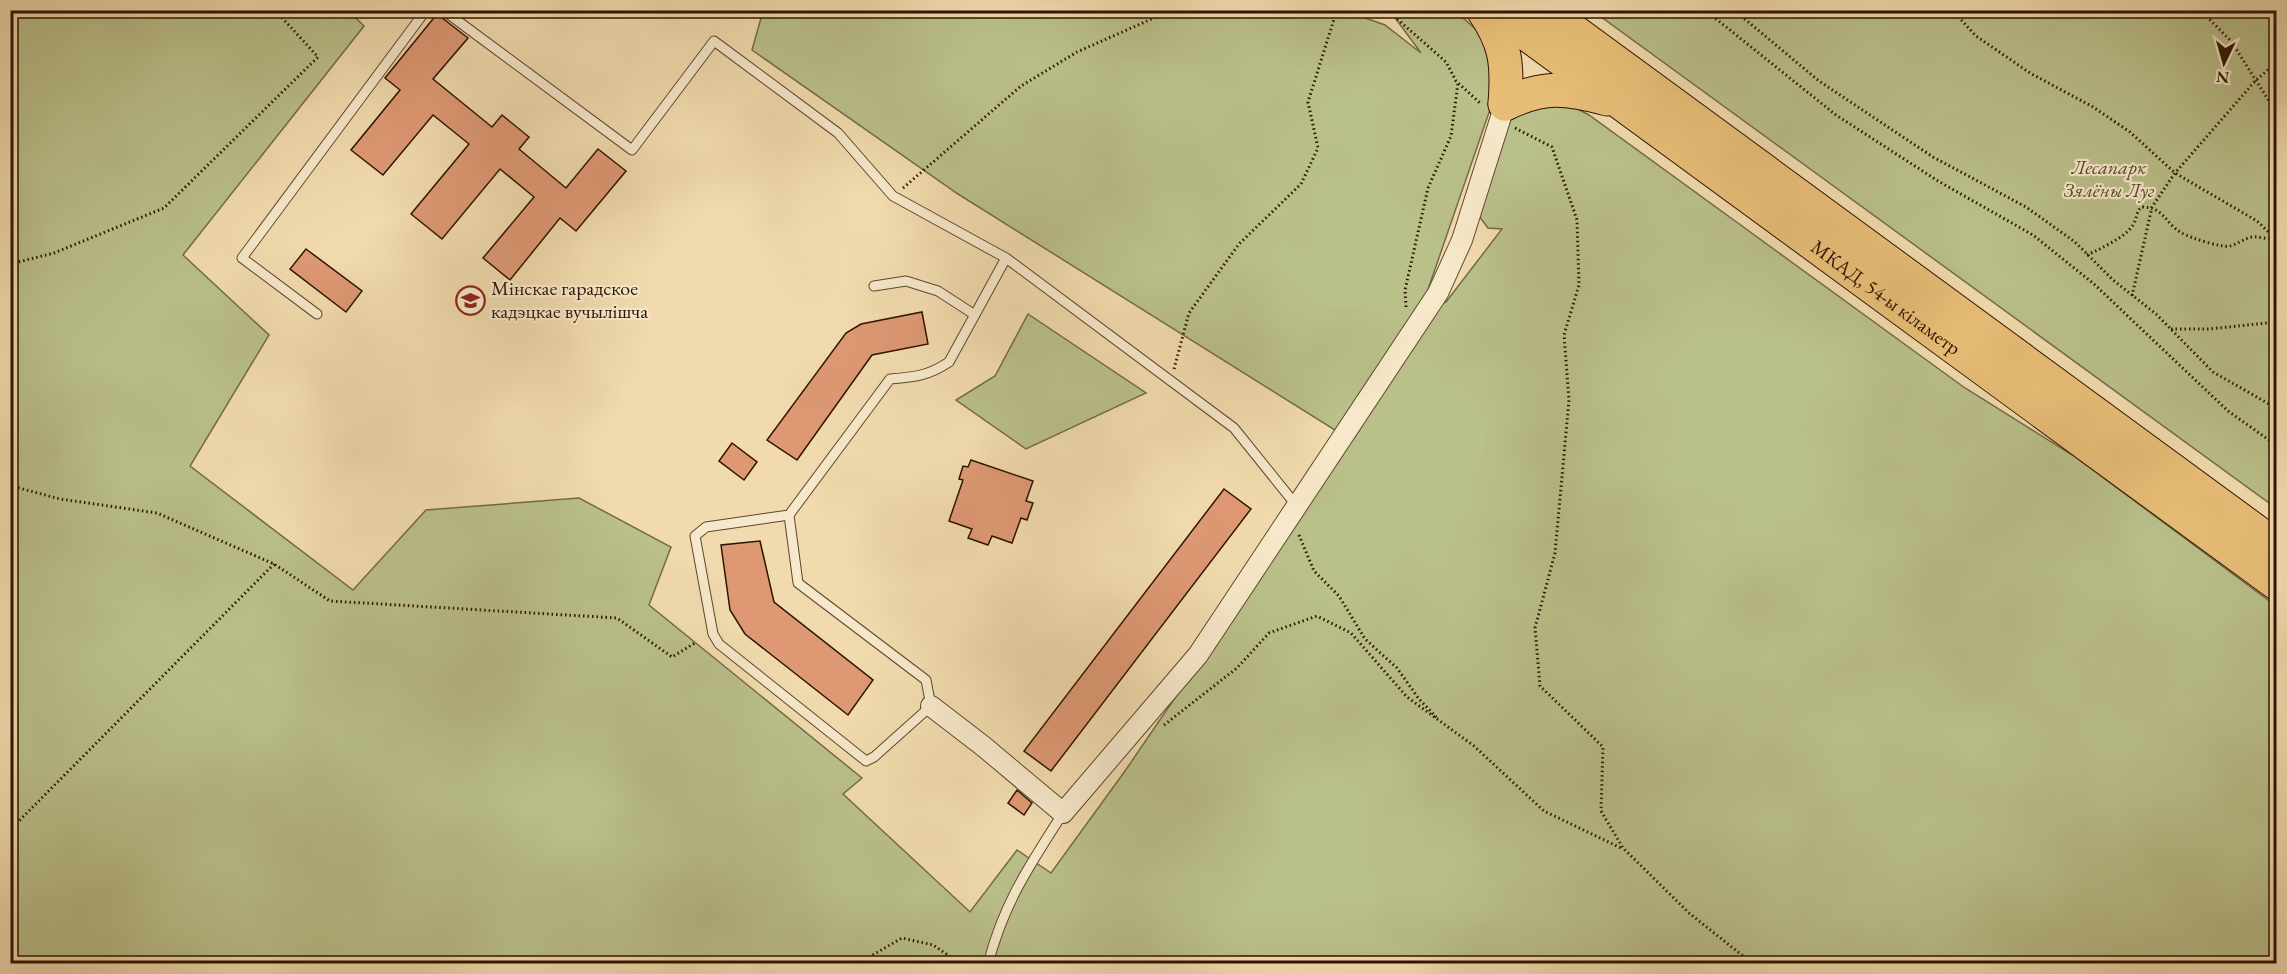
<svg xmlns="http://www.w3.org/2000/svg" width="2287" height="974" viewBox="0 0 2287 974" font-family="'EB Garamond',serif">
<style>
.green{fill:#bac08a;stroke:#746a46;stroke-width:1.5}
.building{fill:#de9974;stroke:#2f1301;stroke-width:1.5}
.lines{fill:none;stroke-linecap:round;stroke-linejoin:round}
.lane-casing{stroke:#60452c;stroke-width:11}
.street-casing{stroke:#60452c;stroke-width:22}
.highway-casing{stroke:#2f1301;stroke-width:35}
.path{stroke:#2f1301;stroke-width:3;stroke-dasharray:1.5 3;stroke-linecap:butt}
.lane{stroke:#f6e8ca;stroke-width:9}
.street{stroke:#f6e8ca;stroke-width:20}
.highway{stroke:#e8be77;stroke-width:33}
.labels{text-anchor:middle;dominant-baseline:central;stroke-width:4.5;stroke-linejoin:round;paint-order:stroke}
.park-label{font-size:20px;font-style:italic;fill:#59472a;stroke:#f6e8ca}
.poi-label{font-size:20px;fill:#2f1301;stroke:#f6e8ca;text-anchor:start}
.street-label{font-size:20px;fill:#2f1301;stroke:#f6e8ca}
</style>
<rect width="100%" height="100%" fill="#f1dbae"/>
<filter id="stains"><feTurbulence type="fractalNoise" baseFrequency=".00333" numOctaves="4"/><feColorMatrix values="0 0 0 0 .2 0 0 0 0 .09 0 0 0 0 .02 0 0 0 .5 -.17"/></filter>
<radialGradient id="worn" r=".72"><stop offset=".6" stop-color="#630" stop-opacity="0"/><stop offset="1" stop-color="#630" stop-opacity=".3"/></radialGradient>
<path class="green" d="M 348,10 L 364,26 L 183,255 L 269,335 L 190,466 L 353,590 L 426,510 L 579,498 L 671,547 L 649,605 L 862,778 L 843,794 L 970,912 L 1017,850 L 1051,873 L 1125,771 L 1351,440 L 958,194 L 752,50 L 763,11 L 1346,11 L 1385,25 L 1421,53 L 1390,11 L 1455,11 L 1479,32 L 1490,50 L 1494,98 L 1422,307 L 1446,302 L 1502,229 L 1488,228 L 1479,216 L 1511,115 L 1533,105 L 1574,107 L 1589,115 L 1965,388 L 2074,456 L 2276,606 L 2276,963 L 11,963 L 10,11 Z
M 1593,11 L 2276,11 L 2276,508 Z
M 1028,314 L 1146,393 L 1026,449 L 956,400 L 995,376 Z"/>
<path class="building" d="M 437,14 L 468,38 L 433,79 L 492,127 L 502,115 L 529,137 L 519,149 L 566,188 L 598,149 L 626,171 L 576,231 L 560,218 L 510,280 L 483,258 L 534,197 L 500,169 L 442,239 L 411,214 L 469,144 L 433,115 L 383,175 L 351,150 L 400,90 L 385,78 Z
M 306,249 L 362,291 L 346,312 L 290,269 Z
M 922,312 L 928,344 L 872,355 L 797,460 L 767,440 L 846,333 L 861,324 Z
M 732,443 L 757,462 L 744,480 L 719,461 Z
M 971,460 L 1033,481 L 1026,501 L 1033,503 L 1027,520 L 1021,518 L 1012,543 L 992,536 L 988,545 L 968,538 L 972,529 L 949,521 L 963,480 L 959,479 L 963,466 L 968,467 Z
M 1224,489 L 1251,509 L 1051,771 L 1024,751 Z
M 760,541 L 774,602 L 873,680 L 848,715 L 745,634 L 730,610 L 721,545 Z
M 1017,790 L 1032,803 L 1024,815 L 1008,803 Z"/>
<g class="lines">
<defs>
<path id="lane" d="M 443,10 L 632,150 L 714,41 L 838,133 L 893,196 L 1006,258 L 1234,428 L 1296,505
M 874,286 L 906,281 L 938,291 L 975,315
M 317,314 L 242,258 L 426,10
M 789,515 L 798,583 L 926,680 L 931,706 L 874,757 L 866,761 L 719,644 L 713,634 L 695,536 L 706,527 L 789,515 L 890,379 C 915,377 928,376 949,362 L 1006,258
M 988,964 C 1004,902 1030,865 1063,813"/>
<path id="street" d="M 931,706 L 983,746 L 1063,813 L 1198,655 L 1438,293 L 1462,240 L 1505,104"/>
<g id="highway">
<path d="M 1483,10 C 1506,43 1508,64 1505,104"/>
<path id="s1" d="M 1494,10 L 2276,583"/>
<path d="M 1545,10 L 2276,546"/>
<path d="M 1505,104 C 1544,85 1567,88 1607,99"/>
</g>
</defs>
<use href="#lane" class="lane-casing"/>
<use href="#street" class="street-casing"/>
<use href="#highway" class="highway-casing"/>
<path class="path" d="M 1387,10 L 1446,62 L 1456,81 L 1480,103
M 1705,10 L 1836,115 L 1938,181 L 2033,235 L 2094,284 L 2228,411 L 2276,445
M 1734,10 L 1819,81 L 1933,157 L 2026,207 L 2075,242 L 2113,280 L 2156,314 L 2213,372 L 2276,408
M 1952,10 L 1976,36 L 2030,73 L 2093,107 L 2130,132 L 2175,173 L 2257,221 L 2275,238
M 2200,10 L 2231,41 L 2269,101 L 2276,107
M 1515,128 L 1552,147 L 1577,220 L 1579,285 L 1564,335 L 1569,400 L 1555,553 L 1535,628 L 1540,686 L 1603,747 L 1601,811 L 1623,848 L 1689,913 L 1753,964
M 903,188 L 1021,86 L 1077,52 L 1172,10
M 2087,255 C 2100,249 2126,237 2133,225 C 2137,218 2136,213 2141,207 C 2165,207 2164,223 2182,233 C 2190,238 2222,248 2230,246 C 2238,244 2245,238 2252,237 C 2259,236 2266,240 2275,238
M 10,264 L 54,253 L 164,208 L 318,57 L 275,10
M 2132,296 L 2152,207 L 2175,173 L 2256,80 L 2276,63
M 1406,307 L 1405,290 L 1428,188 L 1451,136 L 1458,83
M 2171,329 L 2209,329 L 2276,322
M 1174,369 L 1189,313 L 1239,244 L 1301,184 L 1318,148 L 1308,102 L 1335,16 L 1339,10
M 10,492 L 19,488 L 60,499 L 157,513 L 274,564 L 330,601 L 617,618 L 672,657 L 695,643
M 1299,535 L 1314,571 L 1339,596 L 1365,639 L 1397,668 L 1419,699 L 1438,719
M 1164,725 L 1237,668 L 1269,633 L 1317,616 L 1351,633 L 1407,697 L 1474,746 L 1544,811 L 1621,848
M 10,830 L 274,564
M 857,964 L 902,938 L 933,945 L 961,964"/>
<use href="#lane" class="lane"/>
<use href="#street" class="street"/>
<use href="#highway" class="highway"/>
</g>
<defs>
<symbol id="school-ring" viewBox="-11 -11 22 22"><circle r="9.5" fill="#f6e8ca" stroke="#8f2418" stroke-width="1.5"/><path d="M0-5L7-2L0 1L-7-2ZM-4 1L0 2.5L4 1V4Q0 6-4 4Z" fill="#8f2418"/></symbol>
</defs>
<g fill-rule="evenodd">
<use href="#school-ring" x="454" y="284" width="33" height="33"/>
</g>
<g class="labels">
<g class="park-label">
<text x="2109" y="167">Лесапарк<tspan x="2109" dy="23">Зялёны Луг</tspan></text>
</g>
<g class="poi-label">
<text x="491" y="288">Мінскае гарадское<tspan x="491" dy="23">кадэцкае вучылішча</tspan></text>
</g>
<g class="street-label">
<text stroke="none"><textPath href="#s1" startOffset="486">МКАД, 54-ы кіламетр</textPath></text>
</g>
</g>
<rect width="2287" height="974" fill="none" stroke="#f1dbae" stroke-width="36"/>
<rect x="12" y="12" width="2263" height="950" fill="none" stroke="#2f1301" stroke-width="3"/>
<rect x="18" y="18" width="2251" height="938" fill="none" stroke="#2f1301" stroke-width="1.5"/>
<g transform="translate(2224 63) rotate(185)" stroke="#f6e8ca" stroke-width="4.5" paint-order="stroke">
<path d="M0-4.5L10 22L0 15L-10 22Z" fill="#2f1301"/>
<text y="-9" font-size="16" font-weight="bold" text-anchor="middle" fill="#2f1301">N</text>
</g>
<rect width="100%" height="100%" filter="url(#stains)"/>
<rect width="100%" height="100%" fill="url(#worn)"/>
</svg>
